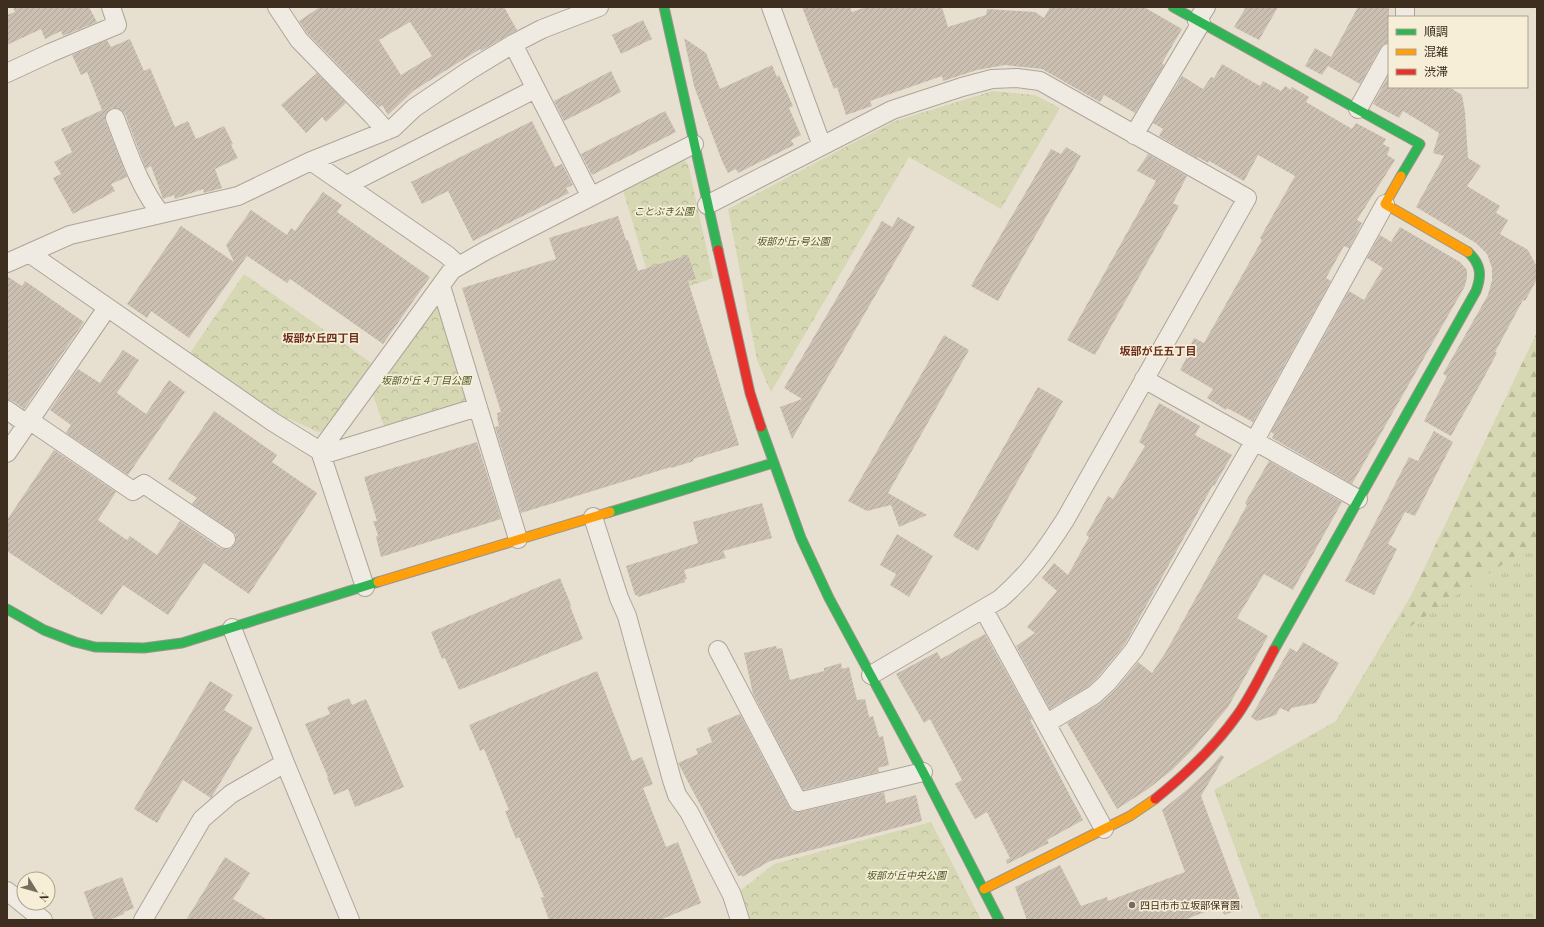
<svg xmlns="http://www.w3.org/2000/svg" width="1544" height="927" viewBox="0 0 1544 927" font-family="'Playfair Display','Noto Sans JP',serif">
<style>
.grass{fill:url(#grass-tufts)}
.forest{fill:url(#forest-firs)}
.park{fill:url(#park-crowns)}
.building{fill:url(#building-hatch);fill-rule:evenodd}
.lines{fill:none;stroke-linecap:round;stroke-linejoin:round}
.street-casing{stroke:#ada599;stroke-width:20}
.fast-casing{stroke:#9c958a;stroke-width:11}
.slow-casing{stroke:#9c958a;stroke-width:11}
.jam-casing{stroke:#9c958a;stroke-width:11}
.street{stroke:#efebe3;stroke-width:18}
.fast{stroke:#30b455;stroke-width:9}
.slow{stroke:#ff9f0a;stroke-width:9}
.jam{stroke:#e5322d;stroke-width:9}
.poi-dot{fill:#786c5e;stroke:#f7eed8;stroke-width:1.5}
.labels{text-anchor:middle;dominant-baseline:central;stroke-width:3.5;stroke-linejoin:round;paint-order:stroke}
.park-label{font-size:10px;font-style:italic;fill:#4d5a26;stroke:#f7eed8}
.poi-label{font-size:10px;fill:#3d2e20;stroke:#f7eed8;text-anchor:start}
.neighbourhood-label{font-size:11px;font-weight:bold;fill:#6b2e1e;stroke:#f7eed8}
</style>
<defs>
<pattern id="grass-tufts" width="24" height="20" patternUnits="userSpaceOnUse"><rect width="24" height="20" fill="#d6d7b3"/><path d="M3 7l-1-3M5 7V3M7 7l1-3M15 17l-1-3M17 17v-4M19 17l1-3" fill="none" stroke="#b9b99a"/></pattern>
<pattern id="forest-firs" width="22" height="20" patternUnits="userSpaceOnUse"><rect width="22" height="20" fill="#d6d7b3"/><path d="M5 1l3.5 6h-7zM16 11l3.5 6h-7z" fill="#b9b99a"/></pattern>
<pattern id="park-crowns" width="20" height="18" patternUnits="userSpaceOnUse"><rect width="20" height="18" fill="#d6d7b3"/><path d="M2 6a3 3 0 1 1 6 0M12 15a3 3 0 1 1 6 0" fill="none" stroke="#b9b99a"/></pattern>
<pattern id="building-hatch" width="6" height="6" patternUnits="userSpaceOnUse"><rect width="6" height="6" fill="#cbbfb2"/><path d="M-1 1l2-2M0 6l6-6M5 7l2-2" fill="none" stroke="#afa499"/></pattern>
</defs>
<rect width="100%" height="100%" fill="#e7e0d1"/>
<path class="grass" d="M 1537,532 L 1537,920 L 1261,920 L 1214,790 L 1336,721 L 1415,589 Z"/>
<path class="forest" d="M 1537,332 L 1537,541 L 1390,640 Z"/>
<path class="park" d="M 993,91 L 1035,95 L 1060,108 L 1001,209 L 909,157 L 771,392 L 757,360 L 728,209 L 895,121 Z
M 684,160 L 688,164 L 713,278 L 655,298 L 623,190 Z
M 244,274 L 373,364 L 324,431 L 318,432 L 276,413 L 190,353 Z
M 436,307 L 442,311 L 470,402 L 385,429 L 373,395 Z
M 931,822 L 981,920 L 750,920 L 740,891 L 774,864 Z"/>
<path class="building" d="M 13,7 L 89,7 L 97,22 L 63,36 L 61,31 L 45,39 L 41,29 L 7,45 L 7,15 L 15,12 Z
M 320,7 L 504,7 L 517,30 L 481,51 L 480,49 L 413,91 L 388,115 L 382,105 L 379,107 L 307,33 L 299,21 ZM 410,22 L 432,56 L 401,75 L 379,40 Z
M 802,7 L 850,7 L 852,12 L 866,7 L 942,7 L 948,27 L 986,15 L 987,9 L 1035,12 L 1044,18 L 1050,7 L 1144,7 L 1182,29 L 1162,63 L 1164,65 L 1135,113 L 1104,95 L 1100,102 L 1042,69 L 1005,65 L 977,70 L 943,81 L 942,76 L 870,101 L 872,106 L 846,115 L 837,87 L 834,89 Z
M 1246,7 L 1278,7 L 1259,40 L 1234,27 Z
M 1358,7 L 1389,7 L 1389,43 L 1384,44 L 1380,48 L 1360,84 L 1328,66 L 1322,75 L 1305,66 L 1315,48 L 1331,57 Z
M 643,20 L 652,39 L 621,54 L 612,35 Z
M 684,38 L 706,53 L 720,89 L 772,65 L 777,77 L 779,75 L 793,106 L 789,108 L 801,135 L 791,140 L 794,145 L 738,173 L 736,169 L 728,173 L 722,161 L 694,86 Z
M 130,39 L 144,71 L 150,68 L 175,127 L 188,121 L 196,139 L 224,126 L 233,144 L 231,145 L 238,158 L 215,169 L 222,188 L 204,193 L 203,189 L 175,199 L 174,195 L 163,199 L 151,166 L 146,169 L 144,164 L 125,114 L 121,110 L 117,108 L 112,108 L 107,112 L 105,116 L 105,121 L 127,177 L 111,184 L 115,191 L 73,214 L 53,178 L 61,174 L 54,162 L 72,152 L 61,129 L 102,110 L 87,72 L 81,75 L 72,55 L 107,40 L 111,47 Z
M 1222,64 L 1260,86 L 1263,81 L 1281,91 L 1285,86 L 1291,90 L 1292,87 L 1309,97 L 1306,102 L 1352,129 L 1356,123 L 1386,139 L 1383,144 L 1390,148 L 1387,155 L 1395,160 L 1357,220 L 1362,223 L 1349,248 L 1344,246 L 1326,278 L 1331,281 L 1253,422 L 1227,408 L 1226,410 L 1207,398 L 1213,389 L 1180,370 L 1188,355 L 1186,354 L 1194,338 L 1204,343 L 1262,240 L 1260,238 L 1295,176 L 1258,155 L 1244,181 L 1209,161 L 1208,163 L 1198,157 L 1197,158 L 1159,136 L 1163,129 L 1153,123 L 1182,76 L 1203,89 L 1211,77 L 1214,78 Z
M 611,71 L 621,92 L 564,121 L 554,101 Z
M 317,73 L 346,103 L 326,122 L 322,117 L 306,133 L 281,105 Z
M 1389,75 L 1389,87 L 1449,87 L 1462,95 L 1465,112 L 1468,158 L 1481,166 L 1467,186 L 1500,206 L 1496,213 L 1508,220 L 1500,234 L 1528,250 L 1537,267 L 1537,279 L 1525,301 L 1523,300 L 1495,352 L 1497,353 L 1482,381 L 1451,436 L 1424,421 L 1447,376 L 1443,374 L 1488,295 L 1492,280 L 1492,268 L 1487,254 L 1476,243 L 1416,207 L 1444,156 L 1433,153 L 1439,133 L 1403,111 L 1399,118 L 1373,104 Z
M 665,111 L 676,132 L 592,175 L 581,154 Z
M 532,121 L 555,167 L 562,164 L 573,185 L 566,188 L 569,193 L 473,241 L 448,191 L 422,204 L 411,182 Z
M 1066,147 L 1081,156 L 998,301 L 971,286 L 1051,149 L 1061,154 Z
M 1148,154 L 1187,176 L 1173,203 L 1179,206 L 1095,355 L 1067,340 L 1156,181 L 1137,171 Z
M 323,192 L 342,205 L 337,212 L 430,277 L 383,344 L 290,279 L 287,283 L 247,256 L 189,338 L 151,311 L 147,318 L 127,304 L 181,226 L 234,262 L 226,245 L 251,210 L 287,235 L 291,228 L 295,231 Z
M 618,216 L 626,240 L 628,240 L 638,271 L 688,255 L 696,279 L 688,281 L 739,445 L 693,459 L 694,461 L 671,468 L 671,467 L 521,513 L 495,427 L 499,426 L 497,417 L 498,417 L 497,413 L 501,412 L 462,288 L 556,259 L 549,238 Z
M 898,217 L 915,227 L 792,439 L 780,407 L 802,399 L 784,388 L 882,221 L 892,227 Z
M 1400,227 L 1460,262 L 1467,270 L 1467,277 L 1465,286 L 1352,484 L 1272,438 L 1274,434 L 1271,432 L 1349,291 L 1364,300 L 1383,268 L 1367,258 L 1380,235 L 1391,242 Z
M 7,276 L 22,286 L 25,281 L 84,322 L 24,409 L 13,401 L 7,400 Z
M 944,335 L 969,350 L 888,493 L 927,515 L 899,527 L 891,505 L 867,511 L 848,501 Z
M 123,350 L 139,360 L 117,393 L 146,414 L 169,380 L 185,392 L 128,475 L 66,433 L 71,425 L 50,410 L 78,369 L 100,383 Z
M 1038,387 L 1063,401 L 978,551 L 953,536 Z
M 1159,403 L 1200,426 L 1195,435 L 1232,455 L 1214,486 L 1213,485 L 1125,644 L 1099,676 L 1088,687 L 1050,709 L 1016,646 L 1035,633 L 1027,627 L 1057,591 L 1042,578 L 1054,563 L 1068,575 L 1089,537 L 1086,535 L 1108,496 L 1113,499 L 1145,446 L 1139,442 Z
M 214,411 L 277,455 L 272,462 L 317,493 L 249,594 L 204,563 L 168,615 L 123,585 L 102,615 L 7,551 L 7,520 L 54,450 L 116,492 L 98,520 L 127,540 L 130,536 L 157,555 L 180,521 L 220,548 L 226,549 L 231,548 L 235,544 L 236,540 L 236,535 L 232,531 L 192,504 L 197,498 L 168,479 Z
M 1434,431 L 1453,442 L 1415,516 L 1405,512 L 1388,544 L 1397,549 L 1374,595 L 1345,581 L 1409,457 L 1418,461 Z
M 477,442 L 501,519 L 381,557 L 376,537 L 378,535 L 373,521 L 377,521 L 364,477 Z
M 1269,461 L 1342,502 L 1293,590 L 1264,574 L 1237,618 L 1268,636 L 1228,707 L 1192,750 L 1172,770 L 1148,789 L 1117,809 L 1067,723 L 1101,703 L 1115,690 L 1138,662 L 1152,673 L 1167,650 L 1247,505 L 1245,503 Z
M 762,503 L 772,538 L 723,551 L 726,558 L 684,570 L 687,579 L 684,580 L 685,582 L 638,597 L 637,595 L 635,595 L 626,566 L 698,543 L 693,522 Z
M 897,534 L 933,556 L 909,597 L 890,585 L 896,574 L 880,565 Z
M 560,578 L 571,605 L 570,606 L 583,639 L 459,690 L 445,658 L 442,659 L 431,632 Z
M 985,634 L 1032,719 L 1030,720 L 1083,820 L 1047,840 L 1049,843 L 1007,864 L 1006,860 L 1010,858 L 987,812 L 975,819 L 955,784 L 962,780 L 930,719 L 924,723 L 896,674 L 937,652 L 941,659 Z
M 1303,642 L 1339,663 L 1316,703 L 1291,708 L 1289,712 L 1280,708 L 1276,715 L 1257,721 L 1251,717 L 1290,648 L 1297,652 Z
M 776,646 L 777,649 L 782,648 L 790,680 L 824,671 L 824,668 L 841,663 L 842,669 L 849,667 L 857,700 L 865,699 L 869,717 L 873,716 L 879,737 L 883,736 L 889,765 L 878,768 L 879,772 L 803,790 L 753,694 L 744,653 Z
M 597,671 L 632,761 L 642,757 L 653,784 L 643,788 L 666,847 L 678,842 L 701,903 L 660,920 L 549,920 L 541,898 L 544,897 L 519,837 L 516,839 L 505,811 L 509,810 L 484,749 L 480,751 L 469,725 Z
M 210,681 L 233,695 L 224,710 L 253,728 L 211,798 L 183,780 L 157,823 L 134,809 Z
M 349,698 L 352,705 L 366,699 L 404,787 L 355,807 L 348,789 L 334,795 L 327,778 L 328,777 L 305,724 L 330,714 L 327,707 Z
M 740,714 L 789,807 L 792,811 L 800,812 L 884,792 L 886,803 L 916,795 L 922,821 L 770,861 L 742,877 L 741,875 L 738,876 L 678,763 L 698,754 L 696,749 L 712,742 L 707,728 Z
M 1221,755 L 1224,757 L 1201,796 L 1243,908 L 1224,915 L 1221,906 L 1184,920 L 1027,920 L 1015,887 L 1060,865 L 1081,906 L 1107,897 L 1108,901 L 1185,872 L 1162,810 L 1189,788 L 1210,768 Z
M 225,857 L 250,873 L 233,899 L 268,920 L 186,920 Z
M 122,877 L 134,908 L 124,912 L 124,914 L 109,920 L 94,920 L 84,892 Z"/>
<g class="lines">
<defs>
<path id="street" d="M 277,7 L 299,40 L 373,116 L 386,131
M 771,7 L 822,146
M 1405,17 L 1405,7
M 1197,21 L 1206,7
M 513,44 L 591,197
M 7,73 L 50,53 L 117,25 L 111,7
M 1358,109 L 1389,53
M 115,118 C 128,151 139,187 161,214
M 1134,135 L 1201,23
M 311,161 L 447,255 L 458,265
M 347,185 L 535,89
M 707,205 L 892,110 L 962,87 L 992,79 L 1017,78 L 1040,81 L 1247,198 L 1065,520 C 1045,551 1028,575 1000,599 L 871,675
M 29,253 L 273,422 L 320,451 L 365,587
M 7,263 L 70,235 L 238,196 L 311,161 L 393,128 L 414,108 L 470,70 L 513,44 L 542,29 L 599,7
M 441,286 L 518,539
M 1144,379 L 1358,499
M 7,410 L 27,424
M 29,420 L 133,491 L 144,484 L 226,539
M 320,451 L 452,270 L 485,251 L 694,144
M 7,453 L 107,308
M 322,455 L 478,407
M 593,517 L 619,598 L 627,616 L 672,780 L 677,795 L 689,812 L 732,895 L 740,920
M 984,610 L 1104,829
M 232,628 L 285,763 L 350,920
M 718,650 L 798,802 L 923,772
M 1047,723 L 1094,695 L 1107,683 L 1134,650 L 1254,442 L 1385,204
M 7,891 L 43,920
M 143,920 L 202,819 L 231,794 L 285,763"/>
<path id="fast" d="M 664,7 L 718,250
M 1173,7 L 1420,144 L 1401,176
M 761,427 L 801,538 L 829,598 L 923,772 L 999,920
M 610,512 L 773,463
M 7,609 L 44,630 L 75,642 L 95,647 L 144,648 L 182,643 L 378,582
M 1274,650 L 1476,291 C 1482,275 1481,264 1468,252"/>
<path id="slow" d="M 1401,176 L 1385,204 L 1468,252
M 378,582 L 610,512
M 984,889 L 1130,816 L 1155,799"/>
<path id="jam" d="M 718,250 L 750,393 L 761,427
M 1155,799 C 1186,774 1215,747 1238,714 C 1252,694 1262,672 1274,650"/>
</defs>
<use href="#street" class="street-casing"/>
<use href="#fast" class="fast-casing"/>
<use href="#slow" class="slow-casing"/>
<use href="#jam" class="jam-casing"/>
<use href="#street" class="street"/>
<use href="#fast" class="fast"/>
<use href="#slow" class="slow"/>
<use href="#jam" class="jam"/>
</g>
<circle class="poi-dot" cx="1132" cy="905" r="4"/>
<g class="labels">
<g class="park-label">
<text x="664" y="211">ことぶき公園</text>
<text x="793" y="241">坂部が丘1号公園</text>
<text x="426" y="380">坂部が丘４丁目公園</text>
<text x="906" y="875">坂部が丘中央公園</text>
</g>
<g class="poi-label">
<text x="1140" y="905">四日市市立坂部保育園</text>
</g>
<g class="neighbourhood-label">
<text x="321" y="337">坂部が丘四丁目</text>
<text x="1158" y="350">坂部が丘五丁目</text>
</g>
</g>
<rect width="1544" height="927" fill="none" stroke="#3d2e20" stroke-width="16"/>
<rect x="1388" y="16" width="140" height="72" fill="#f7eed8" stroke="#ada18e"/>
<rect x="1396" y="29" width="20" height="6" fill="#30b455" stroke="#ada18e"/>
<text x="1424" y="36" font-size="12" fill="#3d2e20">順調</text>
<rect x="1396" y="49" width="20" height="6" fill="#ff9f0a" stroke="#ada18e"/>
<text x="1424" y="56" font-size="12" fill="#3d2e20">混雑</text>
<rect x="1396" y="69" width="20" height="6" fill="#e5322d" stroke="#ada18e"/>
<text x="1424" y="76" font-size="12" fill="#3d2e20">渋滞</text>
<g transform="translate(36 891) rotate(127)"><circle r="19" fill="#f7eed8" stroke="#ada18e"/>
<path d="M0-3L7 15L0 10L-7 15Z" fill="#786c5e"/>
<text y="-6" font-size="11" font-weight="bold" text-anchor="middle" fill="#3d2e20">N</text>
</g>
</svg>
